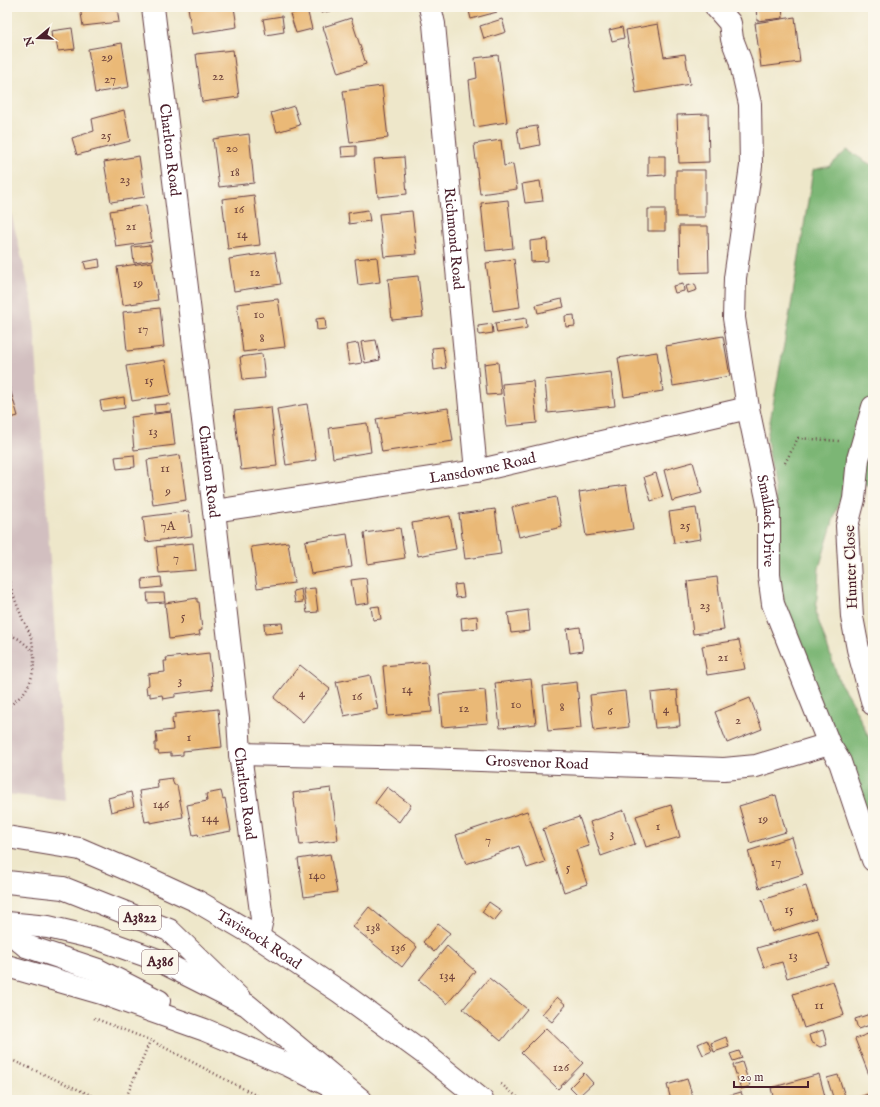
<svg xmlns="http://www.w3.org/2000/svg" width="880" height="1107" viewBox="0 0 880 1107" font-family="'IM FELL English',serif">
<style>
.industrial{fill:#d2bfc0}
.forest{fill:#7bb674;stroke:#626a50}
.building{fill:#eab977}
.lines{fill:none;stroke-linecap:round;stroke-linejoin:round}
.minor-casing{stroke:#633d43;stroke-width:24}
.major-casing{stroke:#633d43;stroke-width:24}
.highway-casing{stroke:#633d43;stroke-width:24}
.path{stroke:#633d43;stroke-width:2.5;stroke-dasharray:1 3;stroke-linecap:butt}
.minor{stroke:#fff;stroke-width:22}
.major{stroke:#fff;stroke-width:22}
.highway{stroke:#fff;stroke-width:22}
.labels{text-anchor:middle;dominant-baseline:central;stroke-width:3;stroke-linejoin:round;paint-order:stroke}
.number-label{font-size:13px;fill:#72463e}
.shield{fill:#fbf7ec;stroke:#7f6065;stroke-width:1}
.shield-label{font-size:14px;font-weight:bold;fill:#4a1f2b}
.street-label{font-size:15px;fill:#4a1f2b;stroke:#fbf7ec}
</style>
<rect width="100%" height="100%" fill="#fbf7ec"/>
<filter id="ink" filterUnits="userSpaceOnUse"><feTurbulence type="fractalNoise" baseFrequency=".025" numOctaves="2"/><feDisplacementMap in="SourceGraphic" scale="8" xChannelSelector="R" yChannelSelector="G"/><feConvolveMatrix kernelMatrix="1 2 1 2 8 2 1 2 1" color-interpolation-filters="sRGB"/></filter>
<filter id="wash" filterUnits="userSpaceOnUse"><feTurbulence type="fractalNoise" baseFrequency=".012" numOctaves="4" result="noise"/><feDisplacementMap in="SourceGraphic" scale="16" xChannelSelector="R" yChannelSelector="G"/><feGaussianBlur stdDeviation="0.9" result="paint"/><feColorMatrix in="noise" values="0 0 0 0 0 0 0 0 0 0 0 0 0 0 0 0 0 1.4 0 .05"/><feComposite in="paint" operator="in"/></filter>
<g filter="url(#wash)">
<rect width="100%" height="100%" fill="#eee7ca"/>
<path class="industrial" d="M 7,196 L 33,305 L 66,801 L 7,794 Z"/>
<path class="forest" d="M 847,150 L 873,166 L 873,485 L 848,484 L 837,508 L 819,568 L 816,614 L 840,683 L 851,700 L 873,746 L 873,837 L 784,622 L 777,567 L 776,498 L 767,438 L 791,306 L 813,170 L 830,166 Z"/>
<g id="blocks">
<path class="building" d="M 80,7 L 117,7 L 119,22 L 83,26 Z
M 188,7 L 234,7 L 237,27 L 192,34 Z
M 319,7 L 343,7 L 343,8 L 321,13 Z
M 468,7 L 495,7 L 497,12 L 471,19 Z
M 756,7 L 782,7 L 783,18 L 757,21 Z
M 307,9 L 312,29 L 296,33 L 290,14 Z
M 282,16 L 284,32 L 266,35 L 263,19 Z
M 795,17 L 800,62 L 761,67 L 755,23 Z
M 351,18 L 366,64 L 338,73 L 323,27 Z
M 502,19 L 506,32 L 484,39 L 480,26 Z
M 658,24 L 664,57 L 685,54 L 690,84 L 636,93 L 626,30 Z
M 622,27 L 624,38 L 612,41 L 609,30 Z
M 72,28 L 75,49 L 58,51 L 56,40 L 52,40 L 51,31 Z
M 122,43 L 129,87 L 95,93 L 88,49 Z
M 233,50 L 239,97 L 202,102 L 196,54 Z
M 498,55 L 507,122 L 474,127 L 469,80 L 477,78 L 475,58 Z
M 382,86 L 388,138 L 350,143 L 343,91 Z
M 294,106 L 300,125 L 277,132 L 271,113 Z
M 124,110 L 130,141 L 77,155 L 72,138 L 94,131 L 92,119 Z
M 708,114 L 709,162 L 679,163 L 677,115 Z
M 537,126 L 540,145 L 520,149 L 517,129 Z
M 249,134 L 254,183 L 219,187 L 213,139 Z
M 501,140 L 504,166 L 513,164 L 517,189 L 480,194 L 474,144 Z
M 356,146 L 356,156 L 342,157 L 341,147 Z
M 139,156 L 145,197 L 111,202 L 104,162 Z
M 648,156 L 665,156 L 665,175 L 648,176 Z
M 404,157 L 407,194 L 378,197 L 374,159 Z
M 676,170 L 705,170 L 705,217 L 676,217 Z
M 540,181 L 543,201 L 525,203 L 522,184 Z
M 254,195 L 260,245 L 228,249 L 222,199 Z
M 508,200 L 513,248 L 486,251 L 481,203 Z
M 146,205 L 152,242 L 116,247 L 110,211 Z
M 648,209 L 665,209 L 665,231 L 648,231 Z
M 368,210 L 370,221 L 349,224 L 348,213 Z
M 412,211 L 417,254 L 384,257 L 379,214 Z
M 679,226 L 708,226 L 709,272 L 680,273 Z
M 547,239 L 548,261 L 531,262 L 530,241 Z
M 150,245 L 153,260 L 134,263 L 132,247 Z
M 275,252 L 281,284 L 234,291 L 229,259 Z
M 377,257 L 380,282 L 358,285 L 355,259 Z
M 99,259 L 100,267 L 86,269 L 84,262 Z
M 514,259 L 520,307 L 493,311 L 486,263 Z
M 152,262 L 158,300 L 123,305 L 117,267 Z
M 418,276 L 423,317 L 392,320 L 388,279 Z
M 683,284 L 684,291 L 675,293 L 673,286 Z
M 695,284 L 697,290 L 688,293 L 686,286 Z
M 278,299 L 285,347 L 243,352 L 237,304 Z
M 562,299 L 564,307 L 538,313 L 536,305 Z
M 160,308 L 164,347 L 127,351 L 123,312 Z
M 574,315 L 575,326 L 566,327 L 565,316 Z
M 325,318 L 326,329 L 317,330 L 316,319 Z
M 526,318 L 527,328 L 497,333 L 495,323 Z
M 492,324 L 493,333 L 479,335 L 478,326 Z
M 723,336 L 730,376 L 673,386 L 666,346 Z
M 376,340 L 380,360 L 365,363 L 361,342 Z
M 358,343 L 362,363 L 349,365 L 346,345 Z
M 443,347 L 446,368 L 434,370 L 432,348 Z
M 657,352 L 663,391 L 624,397 L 618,358 Z
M 262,354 L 265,378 L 243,380 L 240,357 Z
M 165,360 L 171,395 L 132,401 L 126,366 Z
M 498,362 L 501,394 L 487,395 L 484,364 Z
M 611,372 L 615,406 L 548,413 L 545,380 Z
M 7,379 L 18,416 L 7,419 Z
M 533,381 L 537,423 L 507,426 L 502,384 Z
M 124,397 L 125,408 L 102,411 L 100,401 Z
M 170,404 L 171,411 L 155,413 L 154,405 Z
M 307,404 L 316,460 L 286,465 L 277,409 Z
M 271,407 L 277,466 L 241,470 L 234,411 Z
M 448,408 L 453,441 L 382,452 L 376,419 Z
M 171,412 L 175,445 L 134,450 L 131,417 Z
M 367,423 L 371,452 L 333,458 L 329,428 Z
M 134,455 L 135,467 L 117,469 L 115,457 Z
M 180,455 L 186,500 L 153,505 L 147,460 Z
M 693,462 L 702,493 L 672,501 L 664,470 Z
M 656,473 L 663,497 L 651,501 L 644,477 Z
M 626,485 L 633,529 L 586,536 L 579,492 Z
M 556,497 L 562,527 L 519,537 L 512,507 Z
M 696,508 L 701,539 L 674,543 L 669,512 Z
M 495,509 L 501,554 L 465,559 L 459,514 Z
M 189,511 L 192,536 L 146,542 L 143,517 Z
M 450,516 L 456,549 L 418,556 L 412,523 Z
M 400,528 L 405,558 L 368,564 L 364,533 Z
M 347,534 L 352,567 L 311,574 L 305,541 Z
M 288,542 L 294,583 L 257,588 L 251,547 Z
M 193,543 L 196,570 L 159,573 L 156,547 Z
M 161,577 L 162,587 L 143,589 L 142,579 Z
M 717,577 L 724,630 L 693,634 L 687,581 Z
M 366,578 L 369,603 L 355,605 L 351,580 Z
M 462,584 L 464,597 L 456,598 L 454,585 Z
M 315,588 L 318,612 L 307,613 L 303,589 Z
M 301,589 L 303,602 L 295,603 L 293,591 Z
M 147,593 L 164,593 L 165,602 L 148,603 Z
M 197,598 L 197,602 L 199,602 L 202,630 L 199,631 L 200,635 L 169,639 L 165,603 Z
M 379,606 L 381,619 L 373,620 L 371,607 Z
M 528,610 L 530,631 L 511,633 L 508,613 Z
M 477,616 L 478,628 L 462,630 L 461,618 Z
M 282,623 L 283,632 L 265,634 L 264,624 Z
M 580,627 L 583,651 L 570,653 L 567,629 Z
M 739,640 L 745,669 L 707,675 L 702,646 Z
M 209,653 L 213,689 L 175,694 L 175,697 L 163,699 L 162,695 L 150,697 L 150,693 L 147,694 L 146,686 L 149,685 L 148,674 L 165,672 L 164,661 L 167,661 L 166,658 Z
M 427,662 L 432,712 L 388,716 L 383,666 Z
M 300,665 L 330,689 L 303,722 L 274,698 Z
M 370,675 L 378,709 L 344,716 L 336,682 Z
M 531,679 L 536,724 L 500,728 L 495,683 Z
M 577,682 L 581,728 L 548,731 L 543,686 Z
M 485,690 L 488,723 L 442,727 L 439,694 Z
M 677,690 L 680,726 L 655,728 L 651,693 Z
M 625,691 L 629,727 L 594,731 L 590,695 Z
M 750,698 L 762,729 L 727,743 L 715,712 Z
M 218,709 L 222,747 L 183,751 L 183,755 L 171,756 L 171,753 L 159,754 L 158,751 L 155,751 L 155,743 L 157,743 L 156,732 L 173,730 L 172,718 L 175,718 L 175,714 Z
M 172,778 L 174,785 L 177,785 L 183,817 L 150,823 L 150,821 L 145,822 L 139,791 L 158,788 L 157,780 Z
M 387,787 L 411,805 L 399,822 L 375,803 Z
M 331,788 L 338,840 L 300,845 L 293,793 Z
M 221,791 L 223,799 L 225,798 L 231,831 L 199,837 L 198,834 L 193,835 L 187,805 L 207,801 L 206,794 Z
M 131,792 L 134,806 L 111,812 L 108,798 Z
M 776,795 L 786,832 L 750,843 L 739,806 Z
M 671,805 L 680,837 L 646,847 L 636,816 Z
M 624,810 L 635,844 L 601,856 L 590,822 Z
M 527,811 L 545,862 L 527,868 L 519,846 L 466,864 L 456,835 Z
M 579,817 L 589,846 L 576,850 L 587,884 L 564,892 L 543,829 Z
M 792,837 L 803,874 L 759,888 L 748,851 Z
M 330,854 L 337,892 L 304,897 L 298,859 Z
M 806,886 L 816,918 L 772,932 L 762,900 Z
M 489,902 L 502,911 L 494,921 L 482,912 Z
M 369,907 L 417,947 L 402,967 L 353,927 Z
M 438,924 L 450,933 L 434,952 L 423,942 Z
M 818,930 L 829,965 L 787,978 L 782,962 L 764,967 L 757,948 Z
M 447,946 L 475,971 L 447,1004 L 419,980 Z
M 489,978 L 527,1009 L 501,1041 L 463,1009 Z
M 833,981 L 844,1015 L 804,1028 L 793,994 Z
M 557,997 L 566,1005 L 552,1022 L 542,1014 Z
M 873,1013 L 873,1024 L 858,1029 L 855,1019 Z
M 546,1028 L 583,1063 L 558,1089 L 521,1053 Z
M 823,1030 L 827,1045 L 820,1047 L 811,1042 L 809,1035 Z
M 873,1032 L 873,1085 L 855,1039 Z
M 726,1037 L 729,1047 L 714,1052 L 711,1043 Z
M 707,1040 L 712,1051 L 703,1055 L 698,1044 Z
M 739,1051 L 742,1058 L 733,1061 L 730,1054 Z
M 742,1062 L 750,1086 L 741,1089 L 733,1065 Z
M 584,1073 L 593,1083 L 579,1096 L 570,1087 Z
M 819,1074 L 826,1100 L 774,1100 L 771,1088 Z
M 838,1075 L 846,1099 L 834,1100 L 827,1078 Z
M 687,1079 L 694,1100 L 671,1100 L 667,1085 Z
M 741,1092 L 744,1100 L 714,1100 Z
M 871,1093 L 873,1100 L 850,1100 Z"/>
</g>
</g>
<g filter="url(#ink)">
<use href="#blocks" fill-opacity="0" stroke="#633d43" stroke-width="1"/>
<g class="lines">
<defs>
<g id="minor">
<path id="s1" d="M 153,7 L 214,511 L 238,718 L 240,754 L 262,919 L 258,937"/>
<path id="s2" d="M 430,7 L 434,24 L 476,471"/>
<path id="s3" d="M 716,7 L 730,23 L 732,39 L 740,60 L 750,104 L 751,166 L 735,278 L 734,318 L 748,408 L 769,508 L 769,575 L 773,604 L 829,744 L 840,762 L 873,860"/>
<path d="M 873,407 L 858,459 L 854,499 L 847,526 L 852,617 L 858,649 L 873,704"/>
<path id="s4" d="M 214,511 L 476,471 L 748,408"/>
<path id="s5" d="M 240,754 L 424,758 L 724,769 L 756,766 L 829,744"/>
<path d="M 7,930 L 26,946 L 98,970 L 159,1001"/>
<path d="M 7,966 L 101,993 L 205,1030 L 288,1065 L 348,1095"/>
</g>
<path id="major" d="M 7,882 L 63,888 L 169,930 L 240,999"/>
<g id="highway">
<path id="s6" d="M 7,837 L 80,849 L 145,877 L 195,900 L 258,937 L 340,992 L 425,1054 L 482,1100"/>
<path d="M 7,923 L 48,927 L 99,939 L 158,960 L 247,1005 L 361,1100"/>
</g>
</defs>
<use href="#minor" class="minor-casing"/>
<use href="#major" class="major-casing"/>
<use href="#highway" class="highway-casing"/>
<path class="path" d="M 785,463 L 798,438 L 839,441
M 7,570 C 9,587 17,604 23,620 C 26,625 29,631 31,637 C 38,665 34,691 7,707
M 7,633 L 19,639 L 31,649
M 94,1018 L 152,1041 L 265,1100
M 7,1058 L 102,1100
M 501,1084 L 521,1100
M 125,1100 L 150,1041"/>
<use href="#minor" class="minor"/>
<use href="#major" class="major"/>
<use href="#highway" class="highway"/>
</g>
</g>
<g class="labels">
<g class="number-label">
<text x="107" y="57">29</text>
<text x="218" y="76">22</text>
<text x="110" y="79">27</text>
<text x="106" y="135">25</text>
<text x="232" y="148">20</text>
<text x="235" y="172">18</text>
<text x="125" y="179">23</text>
<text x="239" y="209">16</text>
<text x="131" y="226">21</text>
<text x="242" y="234">14</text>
<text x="255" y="272">12</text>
<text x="138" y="283">19</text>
<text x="259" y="314">10</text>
<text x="143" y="329">17</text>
<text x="262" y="338">8</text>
<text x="149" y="380">15</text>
<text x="153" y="431">13</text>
<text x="165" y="468">11</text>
<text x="168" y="491">9</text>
<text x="685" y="525">25</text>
<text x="168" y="526">7A</text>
<text x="176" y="558">7</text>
<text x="705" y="605">23</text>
<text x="183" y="616">5</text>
<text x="723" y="657">21</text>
<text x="180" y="680">3</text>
<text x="407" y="689">14</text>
<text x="302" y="693">4</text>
<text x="357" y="696">16</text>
<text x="516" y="704">10</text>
<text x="562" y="707">8</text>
<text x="464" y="708">12</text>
<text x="666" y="709">4</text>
<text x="610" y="711">6</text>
<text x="738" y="720">2</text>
<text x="189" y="737">1</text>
<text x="161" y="804">146</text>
<text x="210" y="818">144</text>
<text x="763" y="819">19</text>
<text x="658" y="826">1</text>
<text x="612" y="833">3</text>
<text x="488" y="840">7</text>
<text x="776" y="862">17</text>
<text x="568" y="867">5</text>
<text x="317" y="875">140</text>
<text x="789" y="909">15</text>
<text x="373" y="927">138</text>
<text x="398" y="947">136</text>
<text x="793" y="955">13</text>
<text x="447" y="975">134</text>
<text x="819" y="1005">11</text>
<text x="561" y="1067">126</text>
</g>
<g class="shield">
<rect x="119" y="906" width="42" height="24" rx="3"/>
<rect x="142" y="950" width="36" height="24" rx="3"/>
</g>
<g class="shield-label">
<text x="140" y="918">A3822</text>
<text x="160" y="962">A386</text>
</g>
<g class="street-label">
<text stroke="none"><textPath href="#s1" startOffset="144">Charlton Road</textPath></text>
<text stroke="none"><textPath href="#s2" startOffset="233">Richmond Road</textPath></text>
<text stroke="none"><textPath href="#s4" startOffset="272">Lansdowne Road</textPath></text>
<text stroke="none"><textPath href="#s1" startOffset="468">Charlton Road</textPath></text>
<text stroke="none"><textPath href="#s3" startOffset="526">Smallack Drive</textPath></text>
<text transform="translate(851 567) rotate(-92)">Hunter Close</text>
<text stroke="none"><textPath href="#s5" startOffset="297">Grosvenor Road</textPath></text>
<text stroke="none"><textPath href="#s1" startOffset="792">Charlton Road</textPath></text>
<text stroke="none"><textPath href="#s6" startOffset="275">Tavistock Road</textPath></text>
</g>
</g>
<rect width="880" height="1107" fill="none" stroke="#fbf7ec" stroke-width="24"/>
<g transform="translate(38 38) rotate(251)" stroke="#fbf7ec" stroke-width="3" paint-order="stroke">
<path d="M0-3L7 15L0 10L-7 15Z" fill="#4a1f2b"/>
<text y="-6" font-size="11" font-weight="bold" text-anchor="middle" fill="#4a1f2b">N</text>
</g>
<path d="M734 1081v6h74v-6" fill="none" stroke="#4a1f2b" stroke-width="2"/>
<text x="740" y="1081" font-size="12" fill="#4a1f2b" stroke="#fbf7ec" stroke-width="3" paint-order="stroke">20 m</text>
</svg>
